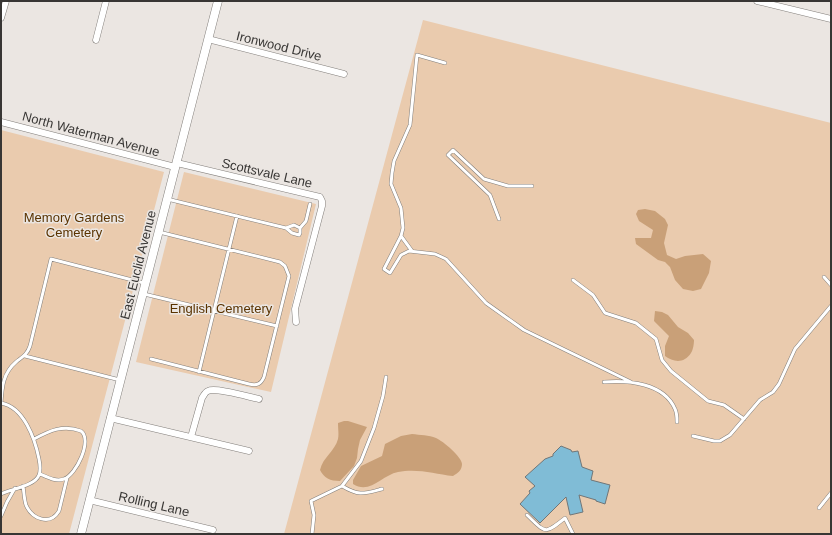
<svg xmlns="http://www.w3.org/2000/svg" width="832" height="535" viewBox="0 0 832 535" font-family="Arial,sans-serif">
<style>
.green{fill:#eacbae}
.water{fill:#c9a078}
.building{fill:#80bcd6;stroke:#707678}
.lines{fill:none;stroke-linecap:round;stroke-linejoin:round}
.lane-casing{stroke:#837f7b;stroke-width:4}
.street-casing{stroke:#837f7b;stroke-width:7}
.secondary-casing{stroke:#837f7b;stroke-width:9}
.lane{stroke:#fff;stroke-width:3}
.street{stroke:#fff;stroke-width:6}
.secondary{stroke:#fff;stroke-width:8}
.labels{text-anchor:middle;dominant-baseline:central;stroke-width:3;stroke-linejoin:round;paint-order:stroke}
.street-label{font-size:13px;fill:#383634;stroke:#ebe6e2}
.park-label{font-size:13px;fill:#5a3300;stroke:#ebe6e2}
</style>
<rect width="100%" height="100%" fill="#ebe6e2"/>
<path class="green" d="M 423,20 L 831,123 L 831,534 L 284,534 Z
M 1,130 L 164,172 L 69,534 L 1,534 Z
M 184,172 L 316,204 L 271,392 L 136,362 Z"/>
<path class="water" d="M 645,209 L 655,211 L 665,219 L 668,225 L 664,243 L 667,255 L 676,259 L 685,256 L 703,254 L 711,261 L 709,273 L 701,289 L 693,291 L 683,289 L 675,280 L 670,267 L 665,262 L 658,260 L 636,244 L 635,238 L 651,238 L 653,230 L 639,221 L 636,214 L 638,210 Z
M 655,311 L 662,312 L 668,315 L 678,327 L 688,333 L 694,340 C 694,344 693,350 691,353 C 684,364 673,362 665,356 L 665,346 L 669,336 L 654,321 Z
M 344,421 L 348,421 L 367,427 L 360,440 L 358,449 L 357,458 L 354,466 L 340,481 C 330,481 324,478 320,470 C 323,457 335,451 338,439 C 339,434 338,429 338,423 Z
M 412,434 C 420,435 429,435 436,438 C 443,441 462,457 462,464 C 462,470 458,473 453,476 C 435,474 417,468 398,472 C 382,475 370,495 353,484 L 353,480 L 361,466 L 382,456 L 385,444 L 401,436 Z"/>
<path class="building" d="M 561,446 L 571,450 L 572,452 L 578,451 L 582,467 L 593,471 L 591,480 L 610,485 L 605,504 L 596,501 L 596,500 L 579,495 L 583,512 L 570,515 L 566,497 L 540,523 L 520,504 L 530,493 L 529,491 L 535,486 L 525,477 L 545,459 L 553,456 L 553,454 Z"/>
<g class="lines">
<defs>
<path id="lane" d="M 445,63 L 417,55 L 410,125 L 394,161 L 392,173 L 391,184 L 401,208 L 403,228 L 401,236 L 384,269 L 390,273 L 401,255 L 409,251 L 435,254 L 446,259 L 486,303 L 524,330 L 631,382
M 167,199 L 286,228 L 292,233 L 299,235 L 300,233 L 300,228 L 294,225 L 286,228
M 499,219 L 490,195 L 448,155 L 453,150 L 484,179 L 508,186 L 532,186
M 300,228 L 306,221 L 310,204
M 401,236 L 412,251
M 824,277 L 831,285
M 573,280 L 593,295 L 605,313 L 636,323 L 656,339 L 662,360 L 671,371 L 708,401 L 724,405 L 744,419
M 144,294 L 277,326
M 25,356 L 120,380
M 151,359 L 249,384 C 257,386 261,384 264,377 L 289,276 L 285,266 L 280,262 L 159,232
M 199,372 L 237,216
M 604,382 C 628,380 664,383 675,409 C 677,413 677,418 677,422
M 1,403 C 2,387 3,373 16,362 C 22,357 27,355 30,346 L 51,259 L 144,283
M 1,403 C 24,407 35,439 39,459 C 40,464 41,470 39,475 C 35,486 11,489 1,494
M 693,436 L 714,441 L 720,441 L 730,435 L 760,400 L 773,392 L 779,384 L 795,349 L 831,306
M 34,439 C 49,431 63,424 81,431 C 93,440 76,475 64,479 C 56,482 47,477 40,474
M 23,486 C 24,492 24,499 26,505 C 32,519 50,526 59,511 L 67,478
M 342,486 C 359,496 363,494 382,489
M 819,508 L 831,493
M 527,515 C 546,533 544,535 565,518 L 573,534
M 1,516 L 7,502 L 15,488
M 312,534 L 314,515 L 311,501 L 342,486 L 361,461 L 374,428 L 383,396 L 386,377"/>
<path id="street" d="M 757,1 L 831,19
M 1,18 L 6,1
M 208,39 L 344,74
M 96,40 L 106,1
M 1,122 L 175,167
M 177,163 L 320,197 L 322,201 L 322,206 L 295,309 L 296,322
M 110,418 L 249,451
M 191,437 L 202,398 C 204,395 205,392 208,391 C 215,387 249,397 259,399
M 89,500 L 213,530"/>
<path id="secondary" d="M 81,534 L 218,1"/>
</defs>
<use href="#lane" class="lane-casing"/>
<use href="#street" class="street-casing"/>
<use href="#secondary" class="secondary-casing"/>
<use href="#lane" class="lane"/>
<use href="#street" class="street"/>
<use href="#secondary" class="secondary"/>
</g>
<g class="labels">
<g class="street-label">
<text transform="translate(279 46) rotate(14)">Ironwood Drive</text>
<text transform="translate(91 134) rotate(15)">North Waterman Avenue</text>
<text transform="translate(267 173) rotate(13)">Scottsvale Lane</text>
<text transform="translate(138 265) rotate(-76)">East Euclid Avenue</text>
<text transform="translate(154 504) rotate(13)">Rolling Lane</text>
</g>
<g class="park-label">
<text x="74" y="217">Memory Gardens<tspan x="74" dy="15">Cemetery</tspan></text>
<text x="221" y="308">English Cemetery</text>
</g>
</g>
<rect width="832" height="535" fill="none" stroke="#383634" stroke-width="4"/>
</svg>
